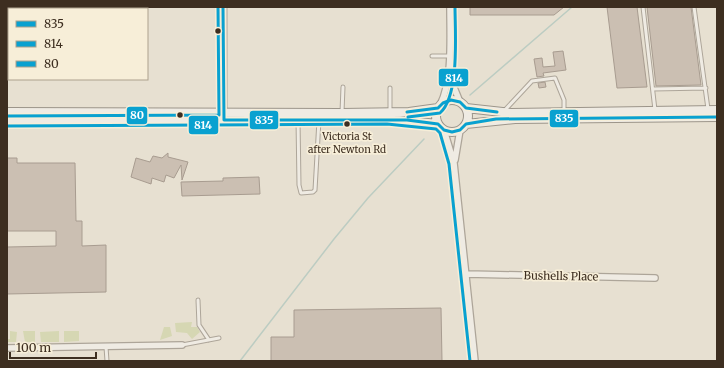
<svg xmlns="http://www.w3.org/2000/svg" width="724" height="368" viewBox="0 0 724 368" font-family="Merriweather,serif">
<style>
.green{fill:#d6d7b3}
.lines{fill:none;stroke-linecap:round;stroke-linejoin:round}
.stream{stroke:#bcccc2;stroke-width:1.5}
.building{fill:#cbbfb2;stroke:#a89c90}
.service-casing{stroke:#ada599;stroke-width:5}
.minor-casing{stroke:#ada599;stroke-width:8}
.tertiary-casing{stroke:#ada599;stroke-width:9}
.secondary-casing{stroke:#9c958a;stroke-width:10}
.service{stroke:#efebe3;stroke-width:3}
.minor{stroke:#efebe3;stroke-width:5.5}
.tertiary{stroke:#efebe3;stroke-width:7}
.secondary{stroke:#efebe3;stroke-width:8}
.bus-1-casing{stroke:#f7eed8;stroke-width:6}
.bus-2-casing{stroke:#f7eed8;stroke-width:6}
.bus-3-casing{stroke:#f7eed8;stroke-width:6}
.bus-1{stroke:#09a1d0;stroke-width:3}
.bus-2{stroke:#09a1d0;stroke-width:3}
.bus-3{stroke:#09a1d0;stroke-width:3}
.bus-dot{fill:#3d2e20;stroke:#f7eed8;stroke-width:1.5}
.labels{text-anchor:middle;dominant-baseline:central;stroke-width:3.5;stroke-linejoin:round;paint-order:stroke}
.bus-label{font-size:10px;fill:#3d2e20;stroke:#f7eed8}
.street-label{font-size:11px;fill:#3d2e20;stroke:#f7eed8}
.line-badge{stroke:#f7eed8;stroke-width:1.5}
.badge-label{font-size:11px;text-anchor:middle;font-weight:bold;fill:#fff}
</style>
<rect width="100%" height="100%" fill="#e7e0d1"/>
<path class="green" d="M 192,322 L 191,327 L 197,327 L 200,332 L 192,339 L 187,333 L 176,332 L 175,323 Z
M 164,327 L 170,327 L 172,336 L 160,340 Z
M 10,331 L 17,332 L 16,342 L 7,342 L 7,339 L 10,339 Z
M 23,331 L 35,331 L 35,342 L 25,342 Z
M 59,331 L 59,342 L 41,342 L 40,332 Z
M 64,331 L 79,331 L 79,341 L 64,342 Z"/>
<g class="lines">
<path class="stream" d="M 470,95 L 572,7
M 240,361 L 334,239 L 368,198 L 424,139"/>
</g>
<path class="building" d="M 470,7 L 564,7 L 554,15 L 470,15 Z
M 607,7 L 637,7 L 647,87 L 617,88 Z
M 647,7 L 691,7 L 701,85 L 656,86 Z
M 563,51 L 566,70 L 543,73 L 544,76 L 537,77 L 534,59 L 542,58 L 543,67 L 555,66 L 553,52 Z
M 545,82 L 546,87 L 539,88 L 538,83 Z
M 168,153 L 168,157 L 188,162 L 182,180 L 181,165 L 174,178 L 166,175 L 164,182 L 152,178 L 151,184 L 131,177 L 136,158 L 150,162 L 153,156 L 162,158 Z
M 7,158 L 17,158 L 17,163 L 75,163 L 76,221 L 82,221 L 82,246 L 106,245 L 106,292 L 7,294 L 7,247 L 56,246 L 56,231 L 7,231 Z
M 259,177 L 260,194 L 182,196 L 181,182 L 223,181 L 223,178 Z
M 441,308 L 442,361 L 271,361 L 271,337 L 294,337 L 294,310 Z"/>
<g class="lines">
<defs>
<path id="service" d="M 643,7 L 655,110
M 694,7 L 708,109
M 7,8 L 52,7
M 432,56 L 450,56
M 390,88 L 390,111
M 653,89 L 706,88
M 504,111 L 532,81 L 555,78 L 564,100 L 564,111
M 342,112 L 343,87
M 298,120 L 299,185 L 301,193 L 313,192 L 315,190 L 319,120
M 198,300 L 199,325 L 209,340
M 182,345 L 219,338
M 106,347 L 107,361"/>
<path id="minor" d="M 450,70 L 453,85 L 460,102
M 440,105 C 453,80 450,36 450,7
M 444,130 L 454,163 L 475,361
M 455,160 L 460,130
M 467,274 L 655,278
M 7,348 L 182,345"/>
<path id="tertiary" d="M 223,7 L 223,118"/>
<path id="secondary" d="M436 116a16 16 0 1 1 32 0a16 16 0 1 1-32 0Z
M 466,108 L 511,113 L 717,110
M 7,112 L 342,113 L 409,112 L 438,108
M 7,121 L 387,119 L 438,124
M 466,124 L 515,119 L 717,117"/>
</defs>
<use href="#service" class="service-casing"/>
<use href="#minor" class="minor-casing"/>
<use href="#tertiary" class="tertiary-casing"/>
<use href="#secondary" class="secondary-casing"/>
<use href="#service" class="service"/>
<use href="#minor" class="minor"/>
<use href="#tertiary" class="tertiary"/>
<use href="#secondary" class="secondary"/>
<defs>
<path id="bus-1" d="M 223,7 L 224,120 L 407,120 L 438,124 L 444,130 L 452,132 L 460,130 L 466,124 L 496,119 L 717,117
M 407,112 L 438,108 L 443,103 L 451,100 L 460,102 L 466,108 L 497,112"/>
<path id="bus-2" d="M 408,117 L 440,113 C 460,95 455,32 455,7
M 7,126 L 387,124 L 436,129 L 440,133 L 449,164 L 470,361"/>
<path id="bus-3" d="M 7,116 L 219,115 L 218,7"/>
</defs>
<use href="#bus-1" class="bus-1-casing"/>
<use href="#bus-2" class="bus-2-casing"/>
<use href="#bus-3" class="bus-3-casing"/>
<use href="#bus-1" class="bus-1"/>
<use href="#bus-2" class="bus-2"/>
<use href="#bus-3" class="bus-3"/>
</g>
<g class="bus-dot">
<circle cx="218" cy="31" r="3.5"/>
<circle cx="180" cy="115" r="3.5"/>
<circle cx="347" cy="124" r="3.5"/>
</g>
<g class="labels">
<g class="bus-label">
<text x="347" y="136">Victoria St<tspan x="347" dy="13">after Newton Rd</tspan></text>
</g>
<g class="street-label">
<text transform="translate(561 276) rotate(1)">Bushells Place</text>
</g>
</g>
<g class="line-badge">
<rect x="438" y="68" width="31" height="19" rx="4" fill="#09a1d0"/>
<rect x="126" y="106" width="22" height="19" rx="4" fill="#09a1d0"/>
<rect x="549" y="109" width="30" height="19" rx="4" fill="#09a1d0"/>
<rect x="249" y="110" width="30" height="20" rx="4" fill="#09a1d0"/>
<rect x="188" y="115" width="31" height="20" rx="4" fill="#09a1d0"/>
</g>
<g class="badge-label">
<text x="454" y="82">814</text>
<text x="137" y="119">80</text>
<text x="564" y="122">835</text>
<text x="264" y="124">835</text>
<text x="203" y="129">814</text>
</g>
<rect width="724" height="368" fill="none" stroke="#3d2e20" stroke-width="16"/>
<rect x="8" y="8" width="140" height="72" fill="#f7eed8" stroke="#ada18e"/>
<rect x="16" y="21" width="20" height="6" fill="#09a1d0" stroke="#ada18e"/>
<text x="44" y="28" font-size="12" fill="#3d2e20">835</text>
<rect x="16" y="41" width="20" height="6" fill="#09a1d0" stroke="#ada18e"/>
<text x="44" y="48" font-size="12" fill="#3d2e20">814</text>
<rect x="16" y="61" width="20" height="6" fill="#09a1d0" stroke="#ada18e"/>
<text x="44" y="68" font-size="12" fill="#3d2e20">80</text>
<path d="M10 352v6h86v-6" fill="none" stroke="#3d2e20" stroke-width="2"/>
<text x="16" y="352" font-size="12" fill="#3d2e20" stroke="#f7eed8" stroke-width="3" paint-order="stroke">100 m</text>
</svg>
